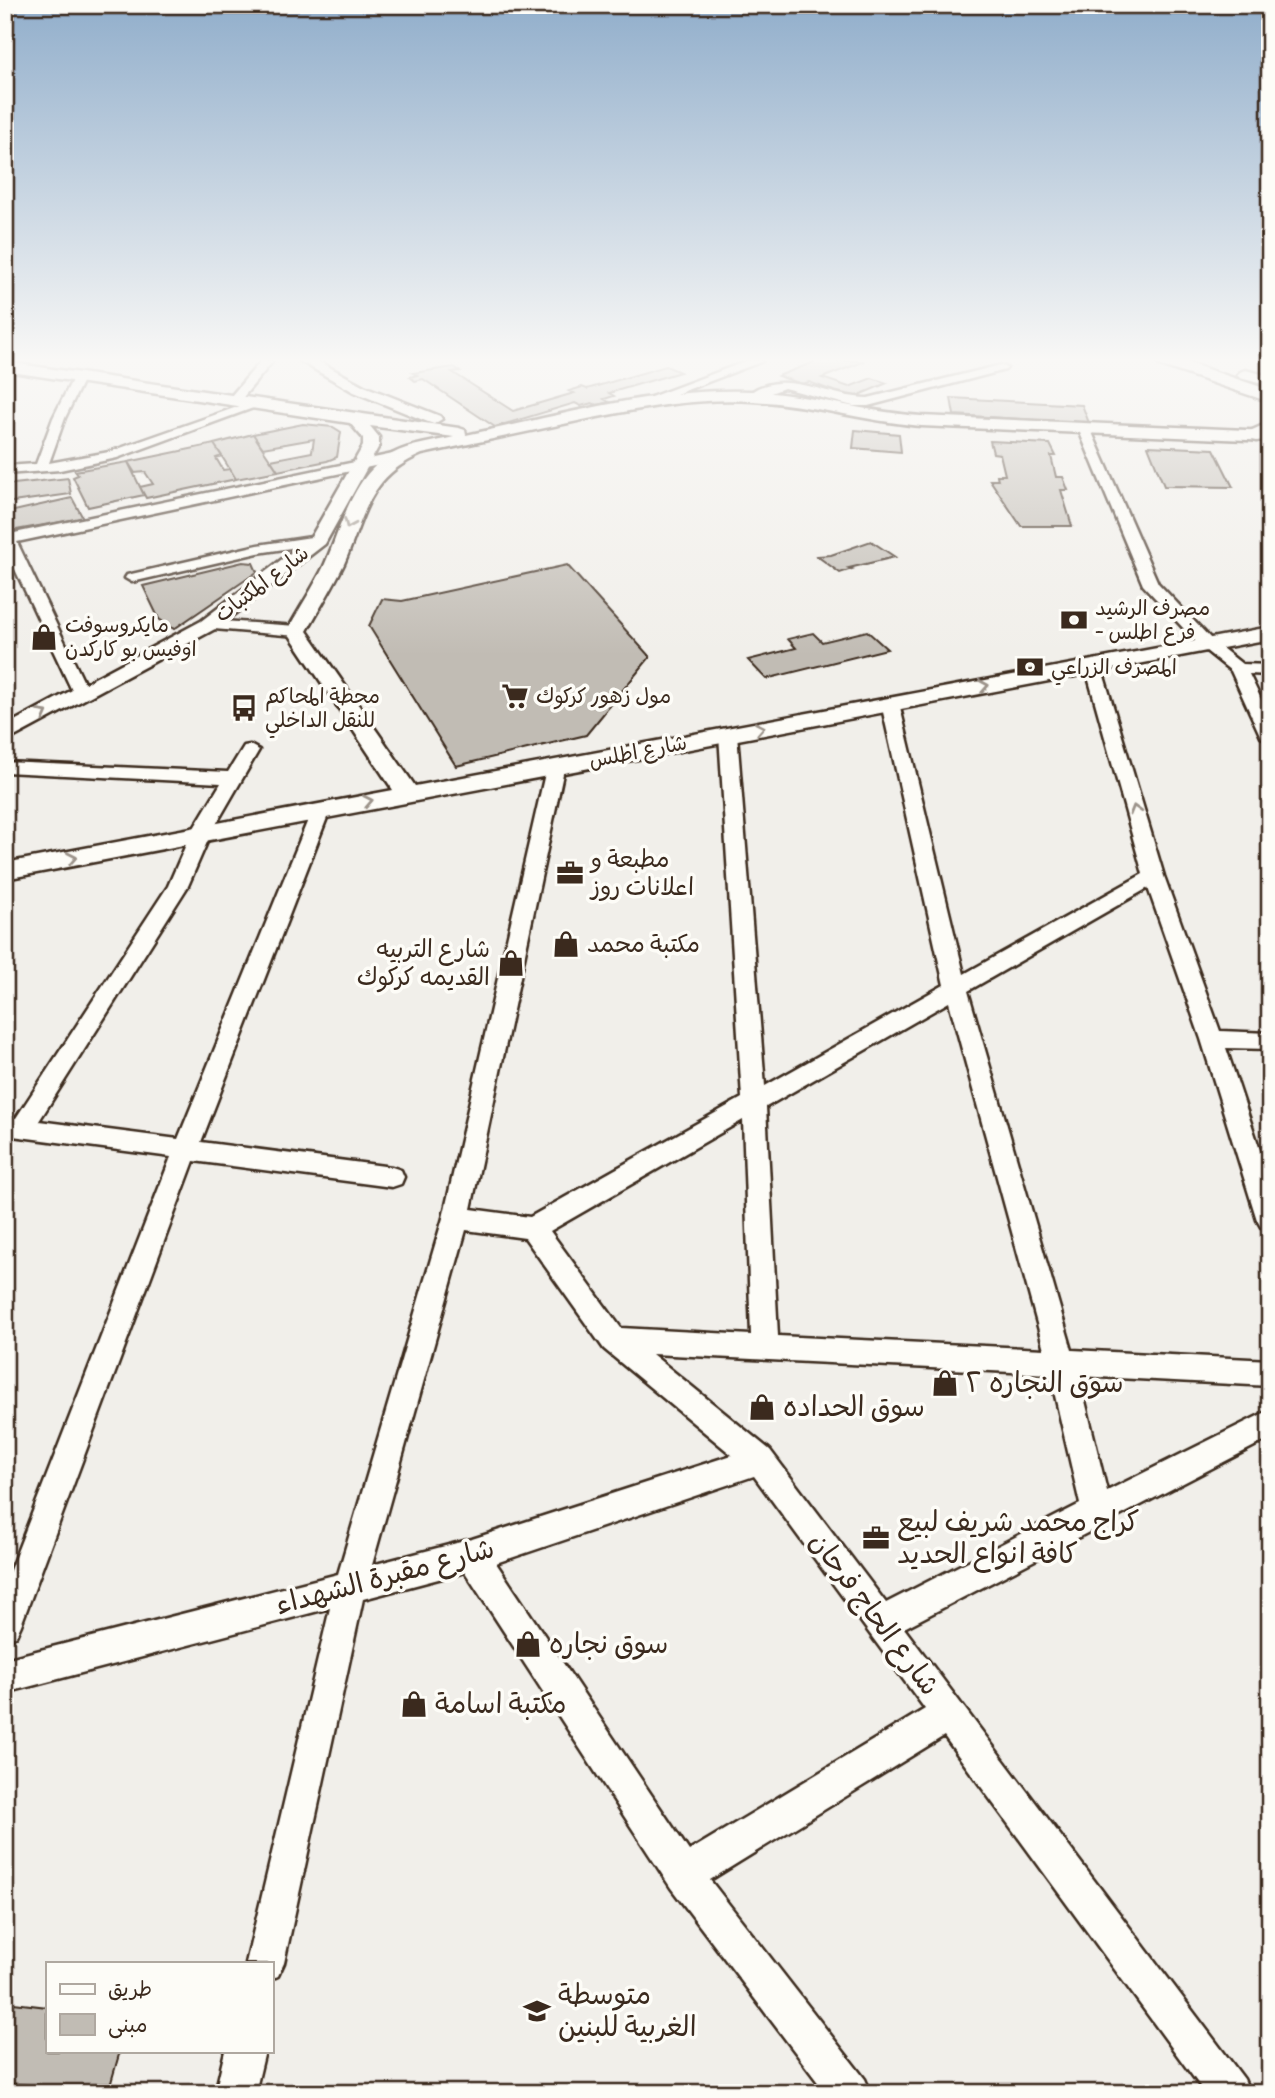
<svg xmlns="http://www.w3.org/2000/svg" width="1275" height="2098" viewBox="0 0 1275 2098" font-family="Pangolin,'Playpen Sans Arabic',sans-serif">
<style>
.building{fill:#c1bcb4;stroke:#3b2a1e;stroke-width:2}
.lines{fill:none;stroke-linecap:round;stroke-linejoin:round}
.minor-casing{stroke:#3b2a1e;stroke-width:5}
.tertiary-casing{stroke:#3b2a1e;stroke-width:5}
.primary-casing{stroke:#3b2a1e;stroke-width:5}
.minor{fill:#fdfcf7;fill-rule:evenodd}
.tertiary{fill:#fdfcf7;fill-rule:evenodd}
.primary{fill:#fdfcf7;fill-rule:evenodd}
.oneway{stroke:#9c938a}
.labels{text-anchor:middle;dominant-baseline:central;stroke-width:7;stroke-linejoin:round;paint-order:stroke}
.far-street-label{font-size:21px;fill:#3b2a1e;stroke:#fdfcf7}
.far-poi-label{font-size:21px;fill:#3b2a1e;stroke:#fdfcf7;text-anchor:start}
.poi-label{font-size:24px;fill:#3b2a1e;stroke:#fdfcf7;text-anchor:start}
.near-poi-label{font-size:28px;fill:#3b2a1e;stroke:#fdfcf7;text-anchor:start}
.near-street-label{font-size:28px;fill:#3b2a1e;stroke:#fdfcf7}
</style>
<rect width="100%" height="100%" fill="#f1efea"/>
<filter id="ink" filterUnits="userSpaceOnUse"><feTurbulence type="fractalNoise" baseFrequency=".0143" numOctaves="2"/><feDisplacementMap in="SourceGraphic" scale="14" xChannelSelector="R" yChannelSelector="G"/><feConvolveMatrix kernelMatrix="1 2 1 2 8 2 1 2 1" color-interpolation-filters="sRGB"/></filter>
<g filter="url(#ink)">
<path class="building" d="M 817,361 L 865,361 L 822,378 L 849,387 L 872,378 L 887,383 L 852,398 L 809,382 L 802,384 L 778,376 Z
M 666,366 L 680,372 L 609,393 L 614,396 L 604,399 L 609,402 L 597,405 L 592,403 L 581,406 L 575,403 L 495,427 L 423,379 L 415,381 L 410,377 L 417,375 L 413,373 L 454,367 L 460,371 L 452,372 L 513,411 L 574,393 L 569,391 L 582,387 L 587,389 Z
M 951,398 L 1082,405 L 1089,423 L 954,415 Z
M 303,424 L 333,427 L 341,432 L 337,457 L 327,461 L 278,471 L 271,460 L 312,452 L 314,439 L 263,448 L 253,434 Z
M 855,430 L 899,434 L 901,452 L 853,448 Z
M 253,434 L 278,471 L 236,479 L 214,444 Z
M 990,441 L 1050,444 L 1056,456 L 1051,456 L 1056,477 L 1063,477 L 1068,490 L 1061,490 L 1072,526 L 1021,526 L 990,480 L 998,480 L 997,475 L 1005,475 L 1000,454 L 993,453 Z
M 214,444 L 222,456 L 216,458 L 223,470 L 230,469 L 236,479 L 146,498 L 140,487 L 153,484 L 145,472 L 135,473 L 128,462 Z
M 1148,446 L 1214,449 L 1233,487 L 1164,486 Z
M 128,462 L 144,495 L 88,507 L 73,477 L 78,475 L 75,471 Z
M 68,478 L 71,494 L 5,503 L 5,485 Z
M 72,498 L 83,518 L 5,532 L 5,513 Z
M 871,541 L 895,557 L 849,568 L 852,569 L 840,573 L 817,556 L 831,555 Z
M 243,562 L 253,563 L 257,572 L 174,629 L 159,619 L 143,586 Z
M 567,565 L 650,657 L 586,735 L 456,766 L 369,626 L 382,599 L 402,601 Z
M 867,631 L 887,649 L 766,679 L 748,660 L 796,648 L 788,639 L 813,633 L 822,642 Z
M 5,2002 L 47,2007 L 47,2051 L 120,2051 L 108,2093 L 39,2093 L 41,2086 L 5,2083 Z"/>
<g class="lines">
<defs>
<path id="minor" d="M 261,361 L 273,361 L 239,402 L 231,402 L 231,396 Z
M 747,361 L 763,361 L 642,407 L 632,404 Z
M 1001,365 L 1007,368 L 1005,370 L 868,406 L 853,406 L 784,388 L 752,400 L 746,396 C 782,365 827,398 868,398 Z
M 75,374 L 85,376 L 65,418 L 49,463 L 109,452 L 257,400 L 267,403 L 117,458 L 60,470 L 5,474 L 5,466 L 36,464 L 53,418 Z
M 1084,424 L 1090,428 L 1158,583 L 1212,640 L 1242,664 L 1270,665 L 1270,675 L 1249,674 L 1270,718 L 1270,742 L 1261,737 L 1231,671 L 1200,646 L 1143,585 L 1078,428 Z
M 393,454 L 399,458 L 398,461 L 17,542 L 89,693 L 87,697 L 75,697 L 5,548 L 5,535 Z
M 318,536 L 323,537 L 323,543 L 258,553 L 132,582 L 125,578 L 127,575 L 258,545 Z
M 208,620 L 297,626 L 305,631 L 297,636 L 202,628 L 200,625 L 202,622 Z
M 1093,661 L 1101,666 L 1164,876 L 1220,1031 L 1270,1033 L 1270,1049 L 1226,1048 L 1270,1180 L 1270,1230 L 1261,1227 L 1257,1220 L 1201,1039 L 1148,888 L 968,991 L 1072,1350 L 1270,1360 L 1270,1386 L 1079,1376 L 1107,1491 L 1270,1410 L 1270,1438 L 904,1628 L 1244,2079 L 1250,2093 L 1205,2093 L 944,1736 L 710,1880 L 865,2079 L 871,2093 L 826,2093 L 671,1888 L 465,1572 L 363,1599 L 284,1963 L 278,1976 L 271,1979 L 271,1963 L 246,1963 L 330,1608 L 5,1693 L 5,1659 L 338,1574 L 443,1218 L 546,769 L 555,764 L 564,769 L 471,1209 L 530,1217 L 742,1098 L 719,734 L 722,730 L 734,730 L 737,734 L 765,1086 L 944,985 L 881,703 L 884,699 L 896,699 L 899,703 L 964,974 L 1143,874 L 1085,666 ZM 949,1002 L 1044,1349 L 778,1336 L 766,1107 ZM 743,1120 L 751,1335 L 621,1328 L 550,1231 ZM 466,1230 L 525,1238 L 604,1349 L 732,1455 L 472,1539 L 372,1565 ZM 652,1354 L 1050,1374 L 1080,1504 L 886,1603 L 770,1450 ZM 754,1476 L 925,1709 L 689,1851 L 496,1563 Z
M 250,745 L 259,750 L 211,833 L 188,886 L 39,1121 L 178,1139 L 312,810 L 321,804 L 330,810 L 201,1142 L 392,1167 L 401,1170 L 404,1177 L 401,1184 L 392,1187 L 194,1161 L 21,1625 L 16,1636 L 5,1641 L 5,1583 L 171,1157 L 5,1135 L 5,1117 L 16,1118 L 168,886 L 191,833 L 221,783 L 5,772 L 5,762 L 228,772 L 244,746 Z
M 225,2051 L 265,2051 L 255,2093 L 215,2093 Z"/>
<path id="tertiary" d="M 300,361 L 318,361 L 364,386 L 440,416 L 442,419 L 434,424 L 428,422 L 354,392 Z
M 5,362 L 459,428 L 465,430 L 466,435 C 559,416 655,387 751,391 C 809,394 864,412 921,416 L 1270,431 L 1270,441 L 921,426 C 864,421 809,404 752,401 C 692,397 632,410 573,422 C 523,433 472,443 422,454 C 367,477 365,516 344,564 C 333,587 319,609 307,631 L 415,786 L 1270,627 L 1270,639 L 5,879 L 5,863 L 393,790 L 287,631 C 299,609 313,588 324,566 C 342,527 351,476 392,454 C 411,444 434,442 454,437 L 370,426 L 379,437 L 379,446 L 325,544 L 215,629 L 5,742 L 5,726 L 201,621 L 311,537 L 363,446 L 363,438 L 350,423 L 5,371 Z
M 1245,370 L 1270,376 L 1270,386 L 1240,378 L 1237,375 L 1240,372 Z"/>
<path id="primary" d="M 1156,361 L 1183,361 L 1270,390 L 1270,402 L 1159,365 Z
M 1270,422 L 1270,436 L 1257,441 L 1250,439 L 1247,435 L 1250,431 Z"/>
</defs>
<use href="#minor" class="minor-casing"/>
<use href="#tertiary" class="tertiary-casing"/>
<use href="#primary" class="primary-casing"/>
<use href="#minor" class="minor"/>
<use href="#tertiary" class="tertiary"/>
<use href="#primary" class="primary"/>
</g>
<defs><path id="oneway-chevron" d="M-2-3.5L2.5 0L-2 3.5" fill="none" stroke-width="1.6" stroke-linecap="round" stroke-linejoin="round" transform="scale(1.75)"/></defs>
<g class="oneway">
<use href="#oneway-chevron" transform="translate(349 524) rotate(113)"/>
<use href="#oneway-chevron" transform="translate(984 686) rotate(-10)"/>
<use href="#oneway-chevron" transform="translate(43 714) rotate(-29)"/>
<use href="#oneway-chevron" transform="translate(760 728) rotate(-11)"/>
<use href="#oneway-chevron" transform="translate(368 801) rotate(-11)"/>
<use href="#oneway-chevron" transform="translate(1135 810) rotate(-106)"/>
<use href="#oneway-chevron" transform="translate(72 858) rotate(-11)"/>
</g>
</g>
<linearGradient id="sky" x2="0" y2="1"><stop stop-color="#91aecb"/><stop offset="0.55" stop-color="#f9f8f6"/><stop offset="1" stop-color="#f9f8f6" stop-opacity="0"/></linearGradient>
<rect width="1275" height="655" fill="url(#sky)"/>
<defs>
<symbol id="bank-bare" viewBox="-9 -9 18 18"><path d="M-6-4H6V4H-6ZM0-2.3a2.3 2.3 0 1 0 0 4.6a2.3 2.3 0 1 0 0-4.6Z" fill="#3b2a1e" stroke="#fdfcf7" stroke-width="2.5" paint-order="stroke"/></symbol>
<symbol id="shop-bare" viewBox="-9 -9 18 18"><path d="M-5-2.5h2.3a2.7 3.5 0 0 1 5.4 0H5L5.5 6h-11ZM-1.5-2.5h3a1.5 2.3 0 0 0-3 0Z" fill="#3b2a1e" stroke="#fdfcf7" stroke-width="2.5" paint-order="stroke"/></symbol>
<symbol id="supermarket-bare" viewBox="-9 -9 18 18"><path d="M-6-5.5h2.5l.6 2H6L4.5 2H-2.5L-4.4-4H-6ZM-1.5 3.2a1.3 1.3 0 1 0 .1 0ZM3 3.2a1.3 1.3 0 1 0 .1 0Z" fill="#3b2a1e" stroke="#fdfcf7" stroke-width="2.5" paint-order="stroke"/></symbol>
<symbol id="bus-bare" viewBox="-9 -9 18 18"><path d="M-5-6H5V4H4V6H2V4H-2V6H-4V4H-5ZM-3.5-4V0h7V-4ZM-3.5 1.2v1.5H-2V1.2ZM2 1.2v1.5H3.5V1.2Z" fill="#3b2a1e" stroke="#fdfcf7" stroke-width="2.5" paint-order="stroke"/></symbol>
<symbol id="office-bare" viewBox="-9 -9 18 18"><path d="M-6-3h4V-5.5h4V-3h4V5H-6ZM-1-4.5V-3h2v-1.5ZM-6 0V1H6V0Z" fill="#3b2a1e" stroke="#fdfcf7" stroke-width="2.5" paint-order="stroke"/></symbol>
<symbol id="school-bare" viewBox="-9 -9 18 18"><path d="M0-5L7-2L0 1L-7-2ZM-4 1L0 2.5L4 1V4Q0 6-4 4Z" fill="#3b2a1e" stroke="#fdfcf7" stroke-width="2.5" paint-order="stroke"/></symbol>
</defs>
<g fill-rule="evenodd">
<use href="#bank-bare" x="1055" y="601" width="38" height="38"/>
<use href="#shop-bare" x="25" y="618" width="38" height="38"/>
<use href="#bank-bare" x="1011" y="648" width="38" height="38"/>
<use href="#supermarket-bare" x="496" y="677" width="38" height="38"/>
<use href="#bus-bare" x="225" y="689" width="38" height="38"/>
<use href="#office-bare" x="551" y="854" width="38" height="38"/>
<use href="#shop-bare" x="547" y="925" width="38" height="38"/>
<use href="#shop-bare" x="492" y="944" width="38" height="38"/>
<use href="#shop-bare" x="926" y="1364" width="38" height="38"/>
<use href="#shop-bare" x="743" y="1388" width="38" height="38"/>
<use href="#office-bare" x="857" y="1519" width="38" height="38"/>
<use href="#shop-bare" x="509" y="1625" width="38" height="38"/>
<use href="#shop-bare" x="395" y="1685" width="38" height="38"/>
<use href="#school-bare" x="518" y="1992" width="38" height="38"/>
</g>
<g class="labels">
<g class="far-street-label">
<text transform="translate(262 584) rotate(-37)">شارع المكتبات</text>
<text transform="translate(638 752) rotate(-11)">شارع اطلس</text>
</g>
<g class="far-poi-label">
<text x="1095" y="608">مصرف الرشيد<tspan x="1095" dy="24">- فرع اطلس</tspan></text>
<text x="65" y="625">مايكروسوفت<tspan x="65" dy="24">اوفيس بو كاركدن</tspan></text>
<text x="1051" y="667">المصرف الزراعي</text>
<text x="265" y="696">محطة المحاكم<tspan x="265" dy="24">للنقل الداخلي</tspan></text>
<text x="536" y="696">مول زهور كركوك</text>
</g>
<g class="poi-label">
<text x="591" y="859">مطبعة و<tspan x="591" dy="28">اعلانات روز</tspan></text>
<text x="587" y="944">مكتبة محمد</text>
<text x="490" y="949" text-anchor="end">شارع التربيه<tspan x="490" dy="28">القديمه كركوك</tspan></text>
</g>
<g class="near-poi-label">
<text x="966" y="1383">سوق النجاره ٢</text>
<text x="783" y="1407">سوق الحداده</text>
<text x="897" y="1522">كراج محمد شريف لبيع<tspan x="897" dy="32">كافة انواع الحديد</tspan></text>
<text x="549" y="1644">سوق نجاره</text>
<text x="435" y="1704">مكتبة اسامة</text>
<text x="558" y="1995">متوسطة<tspan x="558" dy="32">الغربية للبنين</tspan></text>
</g>
<g class="near-street-label">
<text transform="translate(385 1577) rotate(-15)">شارع مقبرة الشهداء</text>
<text transform="translate(874 1614) rotate(53)">شارع الحاج فرحان</text>
</g>
</g>
<rect width="1275" height="2098" fill="none" stroke="#fdfcf7" stroke-width="28"/>
<rect x="14" y="14" width="1247" height="2070" fill="none" stroke="#3b2a1e" stroke-width="2.5" filter="url(#ink)"/>
<rect x="46" y="1962" width="228" height="91" fill="#fdfcf7" stroke="#afa8a0" stroke-width="2"/>
<rect x="60" y="1984" width="35" height="10" fill="#fdfcf7" stroke="#afa8a0" stroke-width="2"/>
<text x="108" y="1996" font-size="21" fill="#3b2a1e">طريق</text>
<rect x="60" y="2014" width="35" height="21" fill="#c1bcb4" stroke="#afa8a0" stroke-width="2"/>
<text x="108" y="2032" font-size="21" fill="#3b2a1e">مبنى</text>
</svg>
